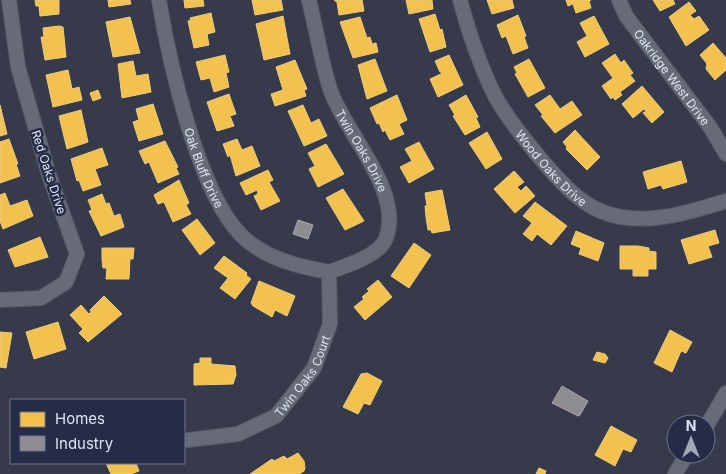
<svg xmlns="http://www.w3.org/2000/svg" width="726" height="474" viewBox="0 0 726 474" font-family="Inter,sans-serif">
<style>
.homes{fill:#f2c14e;stroke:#ebcb80}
.industry{fill:#8d8d92;stroke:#a5a7af}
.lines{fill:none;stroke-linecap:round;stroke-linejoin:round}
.minor-casing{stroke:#555967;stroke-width:16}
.minor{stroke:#676b77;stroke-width:14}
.labels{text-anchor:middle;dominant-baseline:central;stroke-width:5;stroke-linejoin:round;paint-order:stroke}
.street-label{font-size:12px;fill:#dce3f4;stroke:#242c47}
</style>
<rect width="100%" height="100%" fill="#363a4a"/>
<path class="homes" d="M 35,0 L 59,0 L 59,14 L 40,16 L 39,6 L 36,6 Z
M 108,0 L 130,0 L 131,4 L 109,7 Z
M 184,0 L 203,0 L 204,6 L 185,8 Z
M 252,0 L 281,0 L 283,10 L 255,15 Z
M 334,0 L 362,0 L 364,11 L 339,15 L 337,2 Z
M 406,0 L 432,0 L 433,9 L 409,14 Z
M 487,0 L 512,0 L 514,8 L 492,14 Z
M 566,0 L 591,0 L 589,1 L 591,8 L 576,13 L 573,4 L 568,6 Z
M 653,0 L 673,0 L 675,4 L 660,11 Z
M 689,2 L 696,11 L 690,15 L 694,19 L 699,16 L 709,30 L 686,46 L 669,17 Z
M 211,13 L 215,32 L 207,34 L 209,45 L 194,48 L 188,21 L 191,20 L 190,18 Z
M 435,14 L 440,30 L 442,29 L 446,47 L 430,52 L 419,19 Z
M 518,15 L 526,36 L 524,37 L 528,48 L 513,54 L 506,36 L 502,38 L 497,25 Z
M 283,16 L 290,54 L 264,60 L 256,24 Z
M 594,16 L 609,44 L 585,57 L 577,42 L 587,36 L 580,23 Z
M 130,17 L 140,53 L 113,57 L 106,22 Z
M 360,17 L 367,38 L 370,37 L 372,44 L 376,43 L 378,52 L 353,58 L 340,22 Z
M 59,26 L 63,27 L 66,57 L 45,60 L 41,37 L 44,37 L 43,28 Z
M 713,43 L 726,58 L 726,70 L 715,80 L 706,69 L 707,64 L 700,55 Z
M 615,54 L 621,63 L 624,60 L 633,73 L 630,75 L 635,81 L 620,92 L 622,95 L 615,100 L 613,97 L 611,99 L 602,86 L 613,78 L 602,63 Z
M 225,55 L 229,72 L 226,73 L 229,87 L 214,92 L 210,78 L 201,80 L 196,62 Z
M 449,55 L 463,85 L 438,97 L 430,79 L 443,73 L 440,72 L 435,61 Z
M 375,59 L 387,91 L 367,99 L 358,65 Z
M 529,59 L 545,88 L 528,97 L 515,74 L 517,73 L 514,67 Z
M 295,60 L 307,89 L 304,90 L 306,96 L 275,106 L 271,94 L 283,90 L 276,67 Z
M 133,61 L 136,76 L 148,74 L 151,92 L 122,98 L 118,64 Z
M 68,70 L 72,89 L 79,87 L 82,100 L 53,107 L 46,75 Z
M 642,86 L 664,112 L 652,123 L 643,113 L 646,111 L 644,109 L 633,118 L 622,104 Z
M 98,90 L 101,98 L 93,101 L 90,93 Z
M 229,94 L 236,114 L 230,116 L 234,126 L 217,131 L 207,102 Z
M 397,95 L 407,120 L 399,124 L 404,134 L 390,140 L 385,130 L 383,132 L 379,123 L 377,124 L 370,108 Z
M 466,95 L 478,117 L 476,118 L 480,127 L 465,135 L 453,116 L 455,115 L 449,105 Z
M 550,95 L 560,109 L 572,101 L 582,115 L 555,133 L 541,116 L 543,115 L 535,105 Z
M 153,104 L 163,134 L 139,141 L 133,122 L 139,120 L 136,109 Z
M 0,105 L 7,134 L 0,136 Z
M 303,105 L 311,123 L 319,119 L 327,136 L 304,146 L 288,111 Z
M 81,110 L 88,142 L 67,149 L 59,116 Z
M 575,130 L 600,157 L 587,170 L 566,149 L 567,147 L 563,142 Z
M 487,132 L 502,159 L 486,169 L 469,143 Z
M 9,139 L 18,164 L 16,164 L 20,176 L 0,183 L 0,142 Z
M 237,139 L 242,150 L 252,146 L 260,166 L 236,176 L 230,155 L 228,157 L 223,144 Z
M 165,141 L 178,167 L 176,168 L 179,174 L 158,183 L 149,162 L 145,164 L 139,151 Z
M 419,142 L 434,169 L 409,183 L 400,167 L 412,161 L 405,149 Z
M 326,144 L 344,174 L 318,187 L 309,169 L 315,166 L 308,153 Z
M 102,148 L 108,165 L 95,169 L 101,185 L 83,191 L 79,180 L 77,181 L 71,159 Z
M 681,161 L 687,182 L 663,189 L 661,185 L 648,189 L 643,172 Z
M 268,170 L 273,180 L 269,182 L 280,201 L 261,210 L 254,196 L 258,194 L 257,190 L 246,195 L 240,183 Z
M 514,171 L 524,182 L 517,187 L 521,191 L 526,186 L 535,196 L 515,213 L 494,189 Z
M 179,180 L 189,203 L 186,205 L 191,214 L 173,222 L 164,202 L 158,204 L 154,195 Z
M 343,189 L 364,221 L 345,230 L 326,198 Z
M 442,190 L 450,230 L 432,233 L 431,230 L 428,230 L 426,217 L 425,206 L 427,206 L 425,193 Z
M 5,193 L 10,206 L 27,200 L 33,216 L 3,229 L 0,221 L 0,195 Z
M 102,194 L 106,204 L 109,203 L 114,216 L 120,214 L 124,227 L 101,236 L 89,211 L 92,210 L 88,200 Z
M 535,202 L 567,226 L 551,245 L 537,234 L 532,241 L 523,234 L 532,223 L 523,216 Z
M 197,219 L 215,243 L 200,255 L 182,230 Z
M 715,230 L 719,243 L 708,246 L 712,257 L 689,264 L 681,240 Z
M 576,231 L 604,243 L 598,261 L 579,254 L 581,248 L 571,244 Z
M 40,237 L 48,257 L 15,267 L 8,250 Z
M 414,243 L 431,255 L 409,288 L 391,276 Z
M 620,246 L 638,246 L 649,248 L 649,251 L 656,252 L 656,269 L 648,269 L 648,276 L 633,276 L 633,269 L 620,269 Z
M 102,248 L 134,248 L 133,259 L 130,259 L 129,279 L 106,279 L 107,268 L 103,268 L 102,260 Z
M 224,256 L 247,273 L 246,275 L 251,279 L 235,299 L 220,288 L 228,278 L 214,268 Z
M 378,280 L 392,297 L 365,320 L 354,307 L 364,299 L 362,297 L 369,291 L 367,289 Z
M 259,281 L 295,296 L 287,316 L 275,310 L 272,317 L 253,306 L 251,303 Z
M 104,296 L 122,314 L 88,342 L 79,333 L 83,329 L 70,315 L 81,305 L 89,314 L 91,312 L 90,310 Z
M 58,322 L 66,349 L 34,359 L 26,332 Z
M 670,330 L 692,342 L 686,353 L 681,351 L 672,372 L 654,363 Z
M 0,332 L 12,333 L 6,368 L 0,367 Z
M 597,352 L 605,354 L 608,358 L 605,363 L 593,360 Z
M 200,358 L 211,358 L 211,364 L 235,366 L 236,375 L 233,384 L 194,385 L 194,364 L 200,363 Z
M 367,373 L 382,381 L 370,405 L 364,403 L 358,414 L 343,407 L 361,374 Z
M 611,426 L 637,440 L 631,452 L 623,449 L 615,466 L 595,455 Z
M 298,453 L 304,461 L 305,468 L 304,471 L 299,474 L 250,474 L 272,459 L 274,461 L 284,456 L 287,459 Z
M 106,463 L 136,463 L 139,471 L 131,474 L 111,474 Z
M 539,468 L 546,471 L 545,474 L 536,474 Z"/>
<path class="industry" d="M 298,220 L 313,225 L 308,239 L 293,234 Z
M 562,386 L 588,401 L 580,415 L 578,416 L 552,403 Z"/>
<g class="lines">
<defs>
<g id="minor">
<path id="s1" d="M 159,0 C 169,61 198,193 242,236 C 266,259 297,266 329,272"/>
<path id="s2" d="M 309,0 C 316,29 321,60 330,89 C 344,132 404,191 386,238 C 380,256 345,266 329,272"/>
<path id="s3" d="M 460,0 C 469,33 480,66 495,96 C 509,122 559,185 583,201 C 594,209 608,215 621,217 C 656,223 694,211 726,201"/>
<path id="s4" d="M 619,0 L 626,16 L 710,127 L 726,154"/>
<path d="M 0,300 L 41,298 L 66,282 L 77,254 L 49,175 L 18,67 L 9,0"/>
<path d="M 706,427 L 726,393"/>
<path id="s5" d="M 188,440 L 238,434 L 276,416 L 314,368 L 330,324 L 329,272"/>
<path d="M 675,474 L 687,454"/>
</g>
</defs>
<use href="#minor" class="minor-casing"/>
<use href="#minor" class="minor"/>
</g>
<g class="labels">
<g class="street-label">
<text stroke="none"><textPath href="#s4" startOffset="94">Oakridge West Drive</textPath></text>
<text stroke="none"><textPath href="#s2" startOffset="161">Twin Oaks Drive</textPath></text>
<text stroke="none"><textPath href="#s3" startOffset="194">Wood Oaks Drive</textPath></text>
<text stroke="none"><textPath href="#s1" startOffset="174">Oak Bluff Drive</textPath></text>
<text transform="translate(49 172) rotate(72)">Red Oaks Drive</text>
<text stroke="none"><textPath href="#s5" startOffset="141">Twin Oaks Court</textPath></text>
</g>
</g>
<rect x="10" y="399" width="175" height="65" fill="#242c47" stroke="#6e758c"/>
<rect x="20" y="412" width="25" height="15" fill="#f2c14e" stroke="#6e758c"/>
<text x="55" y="424" font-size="15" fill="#dce3f4">Homes</text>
<rect x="20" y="436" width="25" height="15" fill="#8d8d92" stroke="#6e758c"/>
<text x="55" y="449" font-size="15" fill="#dce3f4">Industry</text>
<g transform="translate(691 439)"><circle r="24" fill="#242c47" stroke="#6e758c"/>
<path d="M0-4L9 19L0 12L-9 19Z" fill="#a2a8b8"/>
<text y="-8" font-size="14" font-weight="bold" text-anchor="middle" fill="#dce3f4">N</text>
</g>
</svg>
